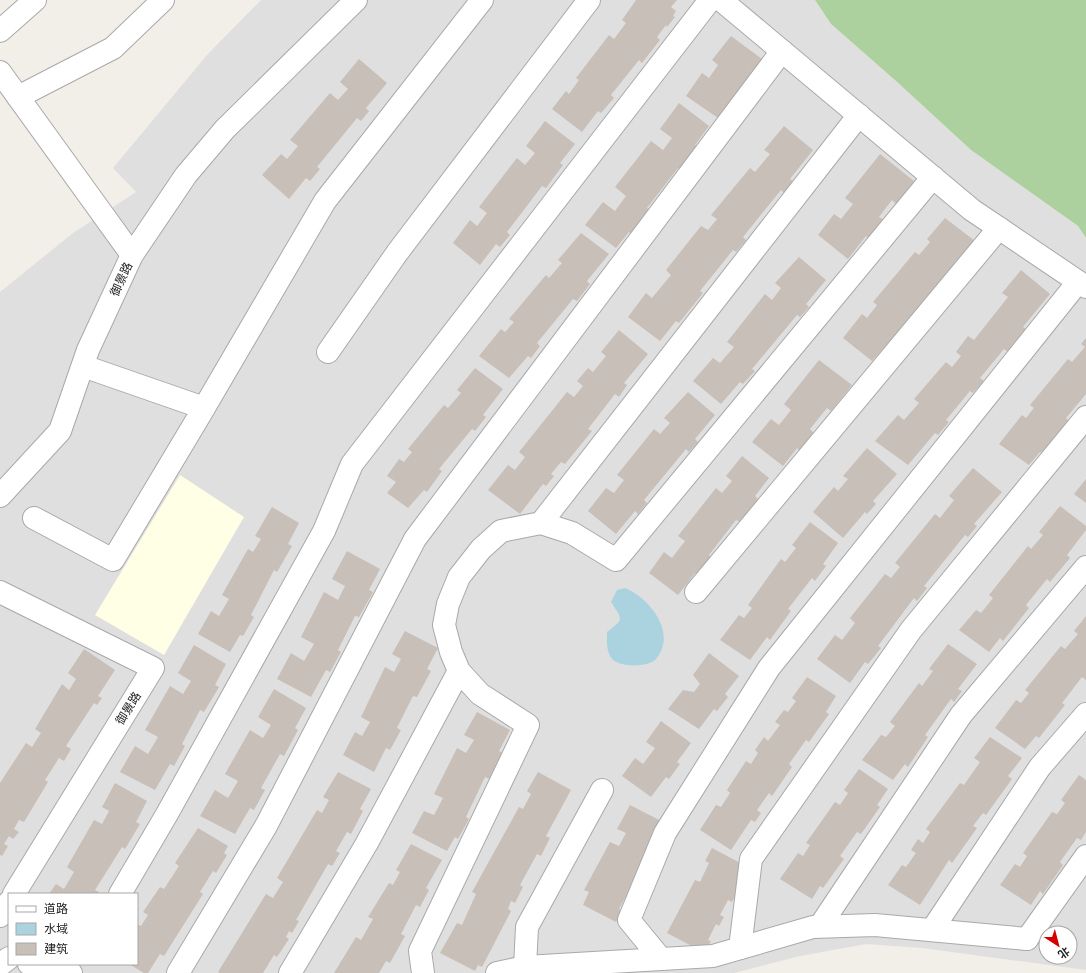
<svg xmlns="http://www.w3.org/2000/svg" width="1086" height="973" viewBox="0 0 1086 973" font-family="'PT Sans','Noto Sans SC',sans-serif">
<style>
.residential{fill:#e0dfdf;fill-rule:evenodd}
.education{fill:#ffffe5}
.forest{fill:#add19e}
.water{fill:#aad3df}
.building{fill:#c7bfb8}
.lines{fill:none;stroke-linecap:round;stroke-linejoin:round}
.minor-casing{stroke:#a9a9a9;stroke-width:24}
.tertiary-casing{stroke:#a9a9a9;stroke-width:24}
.minor{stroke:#fff;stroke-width:22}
.tertiary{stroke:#fff;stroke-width:22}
.labels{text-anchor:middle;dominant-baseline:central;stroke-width:4;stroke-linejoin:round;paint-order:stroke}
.street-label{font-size:12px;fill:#222;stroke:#fff}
</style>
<rect width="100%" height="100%" fill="#f2efe9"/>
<path class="residential" d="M 261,0 L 815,0 L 831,24 L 896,81 L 971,150 L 1078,226 L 1086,238 L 1086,970 L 922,948 L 866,944 L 800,956 L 734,973 L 0,973 L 0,292 L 73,233 L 136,192 L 113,168 L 207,55 ZM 9,894 L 137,894 L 137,964 L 9,964 ZM 1046,933 L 1070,933 L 1070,957 L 1046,957 Z"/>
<path class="education" d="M 180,475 L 244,517 L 164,655 L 95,615 Z"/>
<path class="forest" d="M 815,0 L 1086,0 L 1086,238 L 1078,226 L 971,150 L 896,81 L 831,24 Z"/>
<path class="water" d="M 625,588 C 650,598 678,634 656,659 C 648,668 619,667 612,659 C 606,652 607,641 607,632 C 625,619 622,619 611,602 L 617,590 Z"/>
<path class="building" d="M 636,0 L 677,0 L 671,7 L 676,11 L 673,16 L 675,17 L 667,27 L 666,25 L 657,37 L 660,40 L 642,63 L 639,60 L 611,95 L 614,98 L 601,113 L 598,111 L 582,132 L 552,109 L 566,91 L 569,94 L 579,80 L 576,78 L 609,35 L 614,39 L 626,23 L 622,20 Z
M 731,36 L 762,59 L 747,78 L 750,80 L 738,97 L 735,95 L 718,118 L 686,96 L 702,73 L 709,78 L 718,65 L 712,60 Z
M 359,59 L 387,83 L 366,108 L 369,111 L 361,121 L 357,118 L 317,167 L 320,169 L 310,181 L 306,178 L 289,199 L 262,175 L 281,154 L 287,159 L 298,146 L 290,140 L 330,93 L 338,100 L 348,89 L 340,82 Z
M 679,103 L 709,126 L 695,145 L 698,147 L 681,171 L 678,168 L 647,208 L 650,210 L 632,234 L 629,232 L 616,248 L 585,225 L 603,202 L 615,211 L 626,196 L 615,187 L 651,141 L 663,150 L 672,138 L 660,129 Z
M 545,121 L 575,144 L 560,163 L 563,165 L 546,188 L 542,186 L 507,232 L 510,235 L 500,247 L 496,244 L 480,265 L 453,243 L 470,220 L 477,226 L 487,213 L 479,207 L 517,158 L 525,165 L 535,153 L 526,146 Z
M 784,126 L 813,150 L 790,179 L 793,181 L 784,193 L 781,190 L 743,237 L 746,240 L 736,252 L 733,250 L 700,291 L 703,293 L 679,323 L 676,321 L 660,341 L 628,317 L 646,293 L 652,298 L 671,275 L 666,270 L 701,226 L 708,230 L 717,219 L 711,215 L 750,168 L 755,172 L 770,154 L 764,150 Z
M 880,154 L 914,181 L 896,204 L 892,200 L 879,217 L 884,220 L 869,238 L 866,236 L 848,259 L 818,235 L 834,214 L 841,219 L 853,204 L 845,198 Z
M 945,218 L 975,241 L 921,303 L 924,306 L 891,345 L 888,343 L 872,361 L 843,338 L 862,314 L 867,318 L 877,305 L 873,302 L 915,252 L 919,255 L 930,242 L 927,239 Z
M 581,233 L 609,254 L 587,281 L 590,284 L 577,301 L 573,299 L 537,343 L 540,346 L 531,358 L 528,356 L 509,378 L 479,356 L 501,329 L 505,332 L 514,322 L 509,319 L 546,275 L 549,278 L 562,263 L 558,260 Z
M 799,257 L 826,280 L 806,304 L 809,307 L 800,317 L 797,315 L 752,369 L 755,371 L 743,384 L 740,382 L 721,404 L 693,381 L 713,358 L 720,363 L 734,347 L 727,342 L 765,294 L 772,300 L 781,288 L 775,283 Z
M 1021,270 L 1050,294 L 1023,327 L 1026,329 L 1008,352 L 1004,349 L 980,378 L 984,381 L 973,393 L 970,391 L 946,420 L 949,422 L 938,435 L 935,433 L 908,465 L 875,441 L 898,415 L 904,420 L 919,403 L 914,399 L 946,362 L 952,367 L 961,356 L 956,352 L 968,336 L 974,340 L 1008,297 L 1002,293 Z
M 619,330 L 648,354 L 624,383 L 627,385 L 619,397 L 615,394 L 588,429 L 592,431 L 565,464 L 561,462 L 551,474 L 554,476 L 546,486 L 543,484 L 520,514 L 488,490 L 508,465 L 515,470 L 525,457 L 519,452 L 567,392 L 574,397 L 583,386 L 577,381 L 588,368 L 593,372 L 606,356 L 601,352 Z
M 1086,338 L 1086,394 L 1066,418 L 1069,421 L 1043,454 L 1040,452 L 1029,465 L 999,444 L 1022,415 L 1026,418 L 1034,408 L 1030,405 L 1068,359 L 1072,362 L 1085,347 L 1081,344 Z
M 819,360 L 852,385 L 831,411 L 827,408 L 810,429 L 814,433 L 800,451 L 797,448 L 783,466 L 752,442 L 771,419 L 779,425 L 791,410 L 784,404 Z
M 475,368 L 503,389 L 483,415 L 486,417 L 475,431 L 472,429 L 439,469 L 442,471 L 427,492 L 424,490 L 408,508 L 387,493 L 396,482 L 387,476 L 399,459 L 404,462 L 412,452 L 408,449 L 444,405 L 448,408 L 461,393 L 457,390 Z
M 688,392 L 715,415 L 695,439 L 698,442 L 689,452 L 686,449 L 644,500 L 647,503 L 638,514 L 635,511 L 616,534 L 588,511 L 606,488 L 614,493 L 624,480 L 617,475 L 654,429 L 660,434 L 670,423 L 664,418 Z
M 867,448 L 897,474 L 873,501 L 876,504 L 867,514 L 865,512 L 843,538 L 813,512 L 834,487 L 838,491 L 848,479 L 843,476 Z
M 742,456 L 769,478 L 755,496 L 758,499 L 740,522 L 736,520 L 709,555 L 712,558 L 698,576 L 695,573 L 678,595 L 649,573 L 664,552 L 672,558 L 685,541 L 678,536 L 716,488 L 722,493 L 732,481 L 726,476 Z
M 973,468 L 1002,492 L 974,524 L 977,526 L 968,537 L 965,535 L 924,586 L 927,588 L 917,601 L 914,598 L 878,646 L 881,648 L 868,664 L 865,662 L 850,683 L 817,659 L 835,635 L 842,640 L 855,623 L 850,618 L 885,574 L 891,578 L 900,567 L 895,563 L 935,514 L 940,518 L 954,500 L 949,496 Z
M 1086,479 L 1086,503 L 1074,494 Z
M 1060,506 L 1086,526 L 1086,530 L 1067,555 L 1070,558 L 1050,582 L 1047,579 L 1026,605 L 1029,608 L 1003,641 L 1000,638 L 989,652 L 959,630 L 976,610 L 981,613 L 993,598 L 989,595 L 1028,546 L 1031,549 L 1043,535 L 1039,532 Z
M 272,507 L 299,523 L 288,544 L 292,546 L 277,572 L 274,570 L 251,615 L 254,617 L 243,636 L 240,635 L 230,652 L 198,634 L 211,611 L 219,616 L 229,599 L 222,595 L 248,549 L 253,552 L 261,539 L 255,536 Z
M 810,522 L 838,543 L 823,564 L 826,566 L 815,581 L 812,578 L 788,609 L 791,611 L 770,640 L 767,637 L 750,660 L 720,640 L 739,615 L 744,618 L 752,608 L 748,605 L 781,559 L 785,562 L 796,548 L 792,545 Z
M 347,551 L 380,569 L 369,590 L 373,592 L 359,617 L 355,616 L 338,650 L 341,652 L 330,672 L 326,670 L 311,697 L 277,679 L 291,653 L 304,661 L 314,644 L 301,637 L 324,592 L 338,600 L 345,586 L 332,579 Z
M 1086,616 L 1086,680 L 1082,677 L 1062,703 L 1065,705 L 1039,738 L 1036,736 L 1025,749 L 995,728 L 1016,700 L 1021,703 L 1029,693 L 1025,690 L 1061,646 L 1065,649 L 1078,634 L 1074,631 Z
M 405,631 L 438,648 L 427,669 L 431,671 L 417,697 L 413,696 L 397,728 L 401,730 L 390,750 L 386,748 L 374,772 L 343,755 L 355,732 L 362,736 L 370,722 L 361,717 L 385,667 L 394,672 L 401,659 L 392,654 Z
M 948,644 L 977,664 L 958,689 L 962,691 L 954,702 L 951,699 L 925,735 L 928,737 L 908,767 L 905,764 L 893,780 L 862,760 L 881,735 L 886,737 L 895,726 L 890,722 L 919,683 L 922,686 L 933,671 L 929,669 Z
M 194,645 L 226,664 L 215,685 L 219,687 L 204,712 L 200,710 L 182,744 L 185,746 L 174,766 L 170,764 L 155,790 L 120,772 L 135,746 L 148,754 L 158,737 L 145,730 L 170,686 L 183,694 L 191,681 L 178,673 Z
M 84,649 L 115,670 L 98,696 L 102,698 L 97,705 L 94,703 L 66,746 L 71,749 L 64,761 L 59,758 L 45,780 L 48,782 L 24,822 L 19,820 L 14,829 L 19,832 L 13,839 L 9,836 L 4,844 L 8,846 L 2,856 L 0,855 L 0,783 L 26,743 L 32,747 L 41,733 L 35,729 L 62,684 L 69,690 L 76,679 L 68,673 Z
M 709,653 L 739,676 L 725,694 L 728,697 L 717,711 L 714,709 L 699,729 L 668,709 L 683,690 L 694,692 L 700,684 L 693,675 Z
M 807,677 L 836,696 L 826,712 L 829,714 L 809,742 L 806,740 L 789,764 L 792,767 L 772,796 L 769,793 L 757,810 L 761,813 L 755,822 L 751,820 L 731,850 L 700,830 L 716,805 L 721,807 L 730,793 L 727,790 L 746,761 L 751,764 L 758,753 L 755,750 L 764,737 L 768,741 L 780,725 L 775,722 L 784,710 L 788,712 L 796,701 L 792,698 Z
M 274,689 L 306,708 L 295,728 L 298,730 L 284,756 L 280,754 L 261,788 L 265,790 L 254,810 L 250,808 L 235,834 L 200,816 L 215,790 L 228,798 L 238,781 L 225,774 L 250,730 L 263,738 L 271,725 L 258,717 Z
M 477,712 L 510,730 L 499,751 L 503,753 L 489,779 L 485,777 L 466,817 L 469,819 L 458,839 L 455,837 L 447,851 L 412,833 L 424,811 L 434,815 L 443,798 L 434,794 L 457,748 L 466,753 L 474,740 L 464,735 Z
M 661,721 L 691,743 L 677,762 L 680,764 L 669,779 L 666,777 L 651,797 L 622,776 L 635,758 L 643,764 L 655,748 L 646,742 Z
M 990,737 L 1022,758 L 1008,776 L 1012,779 L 986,815 L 983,813 L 973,826 L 977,828 L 952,863 L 949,860 L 920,905 L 888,885 L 902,865 L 906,867 L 916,853 L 911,850 L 918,839 L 923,843 L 930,832 L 926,829 L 960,783 L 964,785 L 980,762 L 974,758 Z
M 859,769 L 888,789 L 877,805 L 880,807 L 861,834 L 857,832 L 840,856 L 844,859 L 823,888 L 820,886 L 812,899 L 780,879 L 798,853 L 803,856 L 810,845 L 806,843 L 835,802 L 840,805 L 848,793 L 844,790 Z
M 338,772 L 371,789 L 360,809 L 363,811 L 351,834 L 347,832 L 336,851 L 340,853 L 332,866 L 328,864 L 296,920 L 299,921 L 292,933 L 289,931 L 286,937 L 289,939 L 277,957 L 274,955 L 263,973 L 220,973 L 218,972 L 266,894 L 273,898 L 283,882 L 277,878 L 317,810 L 322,813 L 329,800 L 323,797 Z
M 538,772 L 571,790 L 546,836 L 550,838 L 541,856 L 537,854 L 520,885 L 523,887 L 515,903 L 511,901 L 508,909 L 511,911 L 482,967 L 478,965 L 475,971 L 440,953 L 457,923 L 462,925 L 476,894 L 472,892 L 519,807 L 523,809 L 531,794 L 527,791 Z
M 1079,775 L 1086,780 L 1086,832 L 1081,840 L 1077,838 L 1060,862 L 1063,865 L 1043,894 L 1040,891 L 1031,905 L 1000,885 L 1015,864 L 1020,867 L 1027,856 L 1023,853 L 1052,812 L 1057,814 L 1065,803 L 1061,800 Z
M 115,783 L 147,801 L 136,822 L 140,824 L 125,849 L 122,847 L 95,890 L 99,892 L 97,894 L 49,894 L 56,884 L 64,889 L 74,872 L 67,867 L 94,820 L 102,824 L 109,811 L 102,807 Z
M 630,805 L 665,823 L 628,892 L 631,894 L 628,900 L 625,898 L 619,909 L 622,911 L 616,922 L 583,905 L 589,892 L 584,890 L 610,842 L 619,846 L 626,833 L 617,829 Z
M 198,828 L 228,846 L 224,853 L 227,855 L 216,873 L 213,871 L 200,892 L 203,894 L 164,956 L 160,954 L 148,973 L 144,973 L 129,964 L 137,964 L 137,924 L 141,926 L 148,915 L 143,912 L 160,887 L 164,889 L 179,866 L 175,863 Z
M 411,844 L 442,860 L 426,888 L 429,890 L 420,907 L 416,905 L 401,934 L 405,936 L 390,963 L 386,961 L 379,973 L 334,973 L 356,937 L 361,940 L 373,919 L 368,917 L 389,883 L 393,885 L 400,872 L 396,870 Z
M 712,848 L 746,866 L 744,878 L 732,902 L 728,900 L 720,915 L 724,917 L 719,926 L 716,924 L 708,940 L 711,941 L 705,953 L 667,933 L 695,880 L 700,882 L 709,863 L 705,861 Z"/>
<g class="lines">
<defs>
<path id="minor" d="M 0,31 L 35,0
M 18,97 L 113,48 L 163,0
M 328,352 L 397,253 L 589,0
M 83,366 L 204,408 L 325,201 L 482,0
M 34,518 L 113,560 L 204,408
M 541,523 L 859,115
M 696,592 L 999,228
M 120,894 L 167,814 L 324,531 L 352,464 L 710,0
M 820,926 L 961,715 L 1086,567
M 932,930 L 1040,767 L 1086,714
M 1027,939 L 1086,856
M 740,948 L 751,859 L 911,630 L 1086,417
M 661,959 L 629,920 L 665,833 L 769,668 L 1078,282
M 525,967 L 527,927 L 602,790
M 178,973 L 266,826 L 415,539 L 782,51
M 290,973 L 367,843 L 459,671
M 423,973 L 420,951 L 528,725 L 480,694 L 459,671 L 451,652 L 444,625 L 448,604 L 459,577 L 481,549 L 501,531 L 541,523 L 572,533 L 616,560 L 933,177"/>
<path id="tertiary" d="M 721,0 L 972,210 L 1086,287
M 0,72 L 132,255 L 88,350 L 60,431 L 0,496
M 132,255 L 186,175 L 225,129 L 356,0
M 0,592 L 153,668 L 14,894
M 0,916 L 9,902
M 29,964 L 36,968 L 71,973
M 0,965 L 9,958
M 497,973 L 525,967 L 713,956 L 813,927 L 875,925 L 1027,939"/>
</defs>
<use href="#minor" class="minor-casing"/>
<use href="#tertiary" class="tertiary-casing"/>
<use href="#minor" class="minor"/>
<use href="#tertiary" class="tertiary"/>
</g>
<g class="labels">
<g class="street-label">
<text transform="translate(121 279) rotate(-65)">御景路</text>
<text transform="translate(128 708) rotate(-58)">御景路</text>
</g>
</g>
<rect x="8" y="893" width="130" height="72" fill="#ffffff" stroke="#a7a7a7"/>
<rect x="16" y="906" width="20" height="6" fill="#ffffff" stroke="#a7a7a7"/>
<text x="44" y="913" font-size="12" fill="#222222">道路</text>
<rect x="16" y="923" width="20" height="12" fill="#aad3df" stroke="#a7a7a7"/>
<text x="44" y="933" font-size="12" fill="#222222">水域</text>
<rect x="16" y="943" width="20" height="12" fill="#c7bfb8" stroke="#a7a7a7"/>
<text x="44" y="953" font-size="12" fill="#222222">建筑</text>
<g transform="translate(1058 945) rotate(144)"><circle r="19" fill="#ffffff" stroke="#a7a7a7"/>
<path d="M0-3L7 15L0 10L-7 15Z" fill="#d40000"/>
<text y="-6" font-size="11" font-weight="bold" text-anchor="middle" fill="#222222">北</text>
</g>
</svg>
